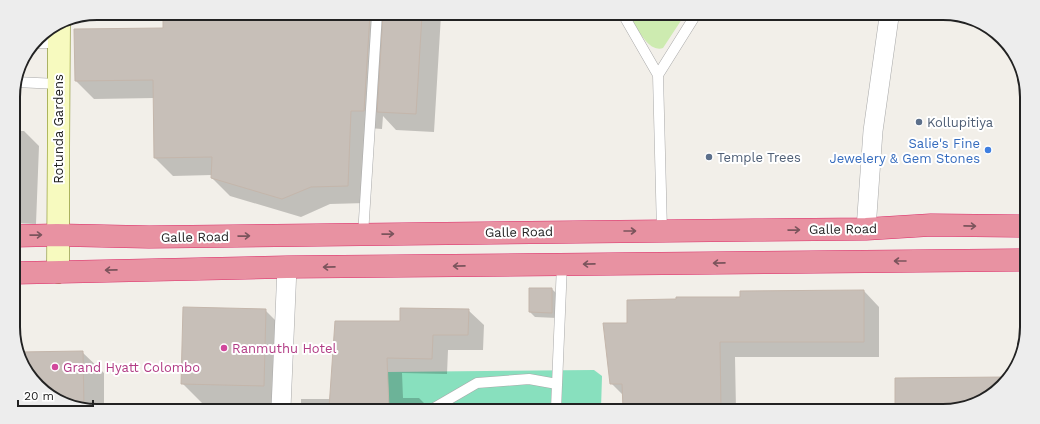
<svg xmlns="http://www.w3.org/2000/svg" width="1040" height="424" viewBox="0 0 1040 424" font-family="'Work Sans',sans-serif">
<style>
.grass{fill:#cdebb0}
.pitch{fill:#88e0be}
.shadow{fill:#0003}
.building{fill:#c7bfb8;stroke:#c4b6ab}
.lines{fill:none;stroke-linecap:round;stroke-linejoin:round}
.lane-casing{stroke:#a9a9a9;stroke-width:11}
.street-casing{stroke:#a9a9a9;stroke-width:20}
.secondary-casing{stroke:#707d05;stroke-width:23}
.highway-casing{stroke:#dc2a67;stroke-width:23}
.lane{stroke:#fff;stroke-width:10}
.street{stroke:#fff;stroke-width:19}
.secondary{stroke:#f7fabf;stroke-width:22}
.highway{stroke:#e892a2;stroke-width:22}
.oneway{stroke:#7b545c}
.service-dot{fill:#5c6f8a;stroke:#fff;stroke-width:1.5}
.shop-dot{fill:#3f7fe0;stroke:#fff;stroke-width:1.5}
.hotel-dot{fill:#d1479c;stroke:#fff;stroke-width:1.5}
.labels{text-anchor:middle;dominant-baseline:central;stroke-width:4;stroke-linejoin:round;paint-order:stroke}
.service-label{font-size:13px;fill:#4e5e75;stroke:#fff;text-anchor:start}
.street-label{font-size:13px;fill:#222;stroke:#fff}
.shop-label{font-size:13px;fill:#366cbe;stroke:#fff;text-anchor:end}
.hotel-label{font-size:13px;fill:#b23c85;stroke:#fff;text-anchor:start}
.rim{fill:none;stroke:#222;stroke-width:2}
</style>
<rect width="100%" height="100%" fill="#f2efe9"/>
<path class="grass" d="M 628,16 L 684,16 L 663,48 C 660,49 657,49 653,47 C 646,44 633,23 628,16 Z"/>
<path class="pitch" d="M 594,370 L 602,376 L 601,409 L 374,408 L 387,372 Z"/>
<path class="shadow" d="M 164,13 L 441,15 L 434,132 L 396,130 L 383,116 L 382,129 L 369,128 L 366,203 L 330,204 L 301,217 L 230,196 L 212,178 L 212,175 L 173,176 L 155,158 L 155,98 L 94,99 L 76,81 L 164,29 Z
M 13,131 L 24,131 L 39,146 L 36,224 L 14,223 Z
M 530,289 L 552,289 L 558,295 L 557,318 L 535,317 L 530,312 Z
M 864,291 L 879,307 L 879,357 L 735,357 L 736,410 L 624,409 L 624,396 L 611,383 L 628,324 L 741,298 Z
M 265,310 L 285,330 L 284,405 L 202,403 L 182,383 Z
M 468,310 L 484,325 L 483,350 L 448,350 L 447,374 L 402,373 L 403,398 L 419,398 L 429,408 L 301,408 L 301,399 L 331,399 L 401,322 Z
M 82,352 L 104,373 L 104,407 L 70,406 L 34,382 L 19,353 Z"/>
<path class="building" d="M 163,13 L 370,14 L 364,111 L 351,111 L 348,186 L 311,187 L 282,199 L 211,178 L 212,157 L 154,158 L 153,80 L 75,81 L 74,29 L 163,28 Z
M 383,14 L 422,15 L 416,114 L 377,112 Z
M 529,288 L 552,288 L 552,313 L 529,312 Z
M 864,290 L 864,342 L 720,342 L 721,410 L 623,409 L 622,384 L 610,384 L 603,323 L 627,323 L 627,300 L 676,299 L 676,297 L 740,297 L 740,291 Z
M 183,307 L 266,309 L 264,386 L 181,384 Z
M 400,308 L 469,309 L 468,335 L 433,335 L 432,359 L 387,358 L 389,408 L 329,408 L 335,321 L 400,321 Z
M 83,351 L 84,407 L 70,406 L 34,382 L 19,352 Z
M 1006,377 L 994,394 L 948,411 L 895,411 L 895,378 Z"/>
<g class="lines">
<defs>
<path id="lane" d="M 624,16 L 658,75 L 662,231
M 35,43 L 59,43
M 658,75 L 695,16
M 16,82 L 58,84
M 363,235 L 377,14
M 434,408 L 477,383 L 529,379 L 557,384
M 556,409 L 562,264"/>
<path id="street" d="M 866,229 L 873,131 L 889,17
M 281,408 L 287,267"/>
<path id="secondary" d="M 58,272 L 59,23"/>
<path id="highway" d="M 14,236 L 57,235 L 149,237 L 755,230 L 866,229 L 931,225 L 1024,226
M 14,273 L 287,267 L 1024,260"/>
</defs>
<use href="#lane" class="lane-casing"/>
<use href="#street" class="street-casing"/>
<use href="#secondary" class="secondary-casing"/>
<use href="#highway" class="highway-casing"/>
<use href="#lane" class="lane"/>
<use href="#street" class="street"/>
<use href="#secondary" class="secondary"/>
<use href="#highway" class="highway"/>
</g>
<defs><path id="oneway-shaft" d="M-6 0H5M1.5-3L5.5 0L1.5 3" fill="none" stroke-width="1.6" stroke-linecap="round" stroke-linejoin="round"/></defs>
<g class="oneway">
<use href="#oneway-shaft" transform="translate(970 226) rotate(1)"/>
<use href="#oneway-shaft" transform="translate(794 230) rotate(-1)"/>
<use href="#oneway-shaft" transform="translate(630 231)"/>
<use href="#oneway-shaft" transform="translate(388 234) rotate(-1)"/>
<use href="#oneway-shaft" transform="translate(36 235) rotate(-1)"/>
<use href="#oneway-shaft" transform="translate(244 236) rotate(-1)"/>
<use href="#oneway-shaft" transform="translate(900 261) rotate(-180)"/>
<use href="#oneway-shaft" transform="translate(719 263) rotate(179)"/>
<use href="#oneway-shaft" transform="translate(589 264) rotate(179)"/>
<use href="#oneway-shaft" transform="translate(459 266) rotate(179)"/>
<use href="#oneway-shaft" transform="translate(329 267) rotate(179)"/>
<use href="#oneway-shaft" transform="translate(111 270) rotate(179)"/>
</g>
<g class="service-dot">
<circle cx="919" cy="122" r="4"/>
<circle cx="709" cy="157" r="4"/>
</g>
<circle class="shop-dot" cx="988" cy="150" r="4"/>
<g class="hotel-dot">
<circle cx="224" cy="348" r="4"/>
<circle cx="55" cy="367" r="4"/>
</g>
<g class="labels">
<g class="service-label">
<text x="927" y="122">Kollupitiya</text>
<text x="717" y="157">Temple Trees</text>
</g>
<g class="street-label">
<text transform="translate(58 129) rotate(-90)">Rotunda Gardens</text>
<text transform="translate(843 229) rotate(-1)">Galle Road</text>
<text transform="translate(519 232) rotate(-1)">Galle Road</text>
<text transform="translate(195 237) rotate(-1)">Galle Road</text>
</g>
<g class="shop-label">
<text x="980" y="143">Salie's Fine<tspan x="980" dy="15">Jewelery &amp; Gem Stones</tspan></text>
</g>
<g class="hotel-label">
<text x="232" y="348">Ranmuthu Hotel</text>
<text x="63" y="367">Grand Hyatt Colombo</text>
</g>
</g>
<path d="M0 0H1040V424H0ZM97 20H943A77 77 0 0 1 1020 97V327A77 77 0 0 1 943 404H97A77 77 0 0 1 20 327V97A77 77 0 0 1 97 20Z" fill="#ededed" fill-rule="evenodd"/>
<path class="rim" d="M97 20H943A77 77 0 0 1 1020 97V327A77 77 0 0 1 943 404H97A77 77 0 0 1 20 327V97A77 77 0 0 1 97 20Z"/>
<path d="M18 400v6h75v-6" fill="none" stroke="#222222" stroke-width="2"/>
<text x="24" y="400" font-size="12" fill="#222222" stroke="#ffffff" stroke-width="3" paint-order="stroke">20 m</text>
</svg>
